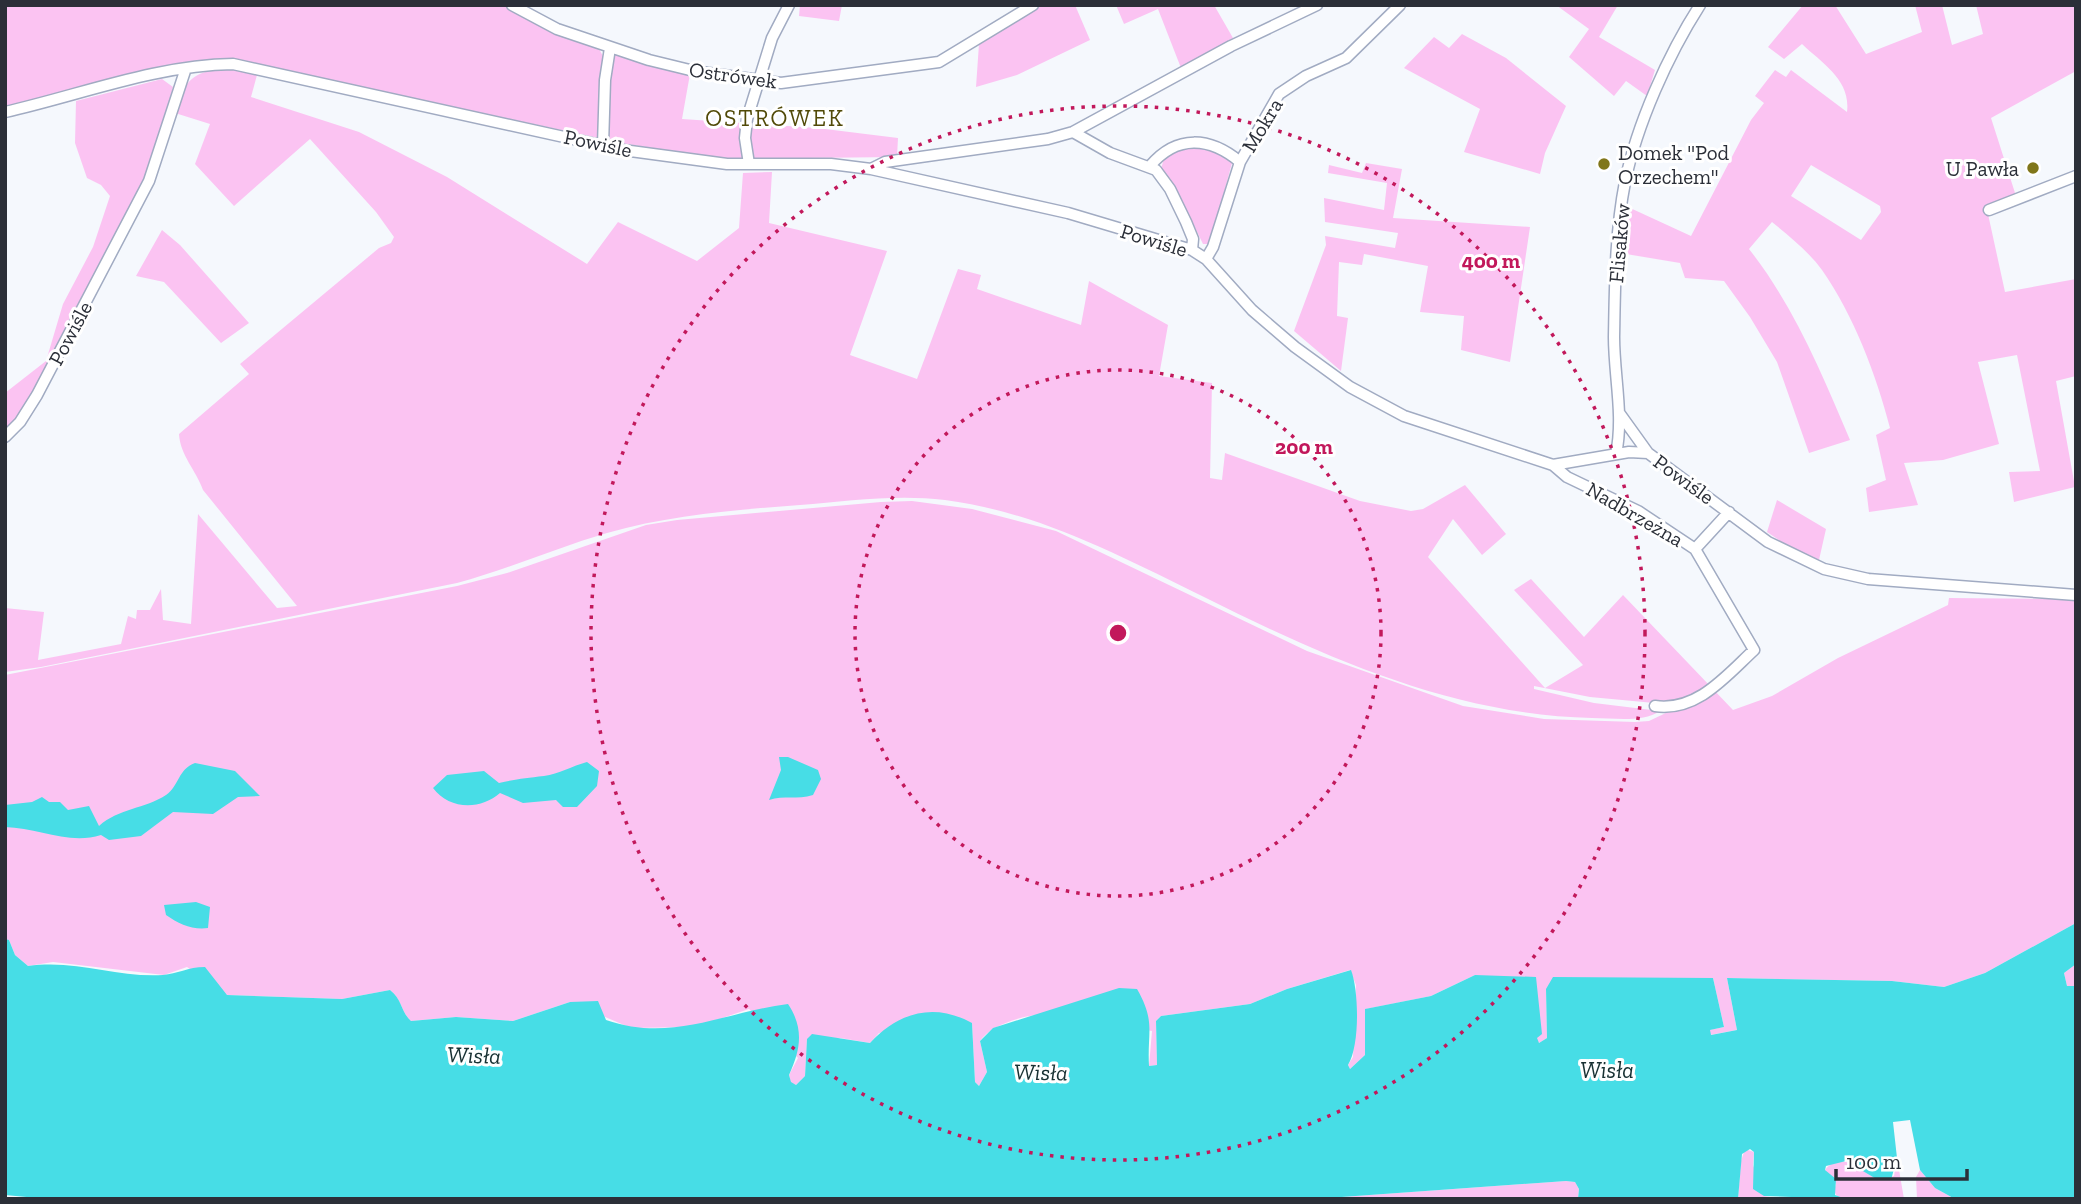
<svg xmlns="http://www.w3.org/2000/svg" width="2081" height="1204" viewBox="0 0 2081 1204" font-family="'Zilla Slab',serif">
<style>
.green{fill:#fbc3f2;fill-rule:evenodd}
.water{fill:#47dde6}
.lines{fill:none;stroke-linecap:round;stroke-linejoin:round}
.street-casing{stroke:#a1abc2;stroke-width:13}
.street{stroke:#fff;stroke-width:10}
.ring{fill:none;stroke:#c2185b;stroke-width:3.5;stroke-dasharray:3.5 7}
.poi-dot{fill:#80761a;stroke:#fff;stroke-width:2.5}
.labels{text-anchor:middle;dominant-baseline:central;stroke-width:6;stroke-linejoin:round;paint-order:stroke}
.street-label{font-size:21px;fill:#2b2f38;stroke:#fff}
.poi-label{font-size:21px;fill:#2b2f38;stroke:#fff;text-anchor:start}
.neighbourhood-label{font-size:23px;letter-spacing:2px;fill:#514a08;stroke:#fff}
.water-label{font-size:23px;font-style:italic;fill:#183133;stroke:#fff}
.centre{fill:#c2185b;stroke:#fff;stroke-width:3.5}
.ring-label{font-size:21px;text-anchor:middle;font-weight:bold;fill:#c2185b;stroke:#fff;stroke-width:6;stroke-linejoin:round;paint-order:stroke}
</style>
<rect width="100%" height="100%" fill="#f5f8fd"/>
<path class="green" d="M 5,5 L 508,5 L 598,47 L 604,58 L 599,138 L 226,59 L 5,108 Z
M 800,5 L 842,5 L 839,21 L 799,16 Z
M 1038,5 L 1075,5 L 1090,40 L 1017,75 L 976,87 L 979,44 Z
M 1116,5 L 1214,5 L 1233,38 L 1181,68 L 1158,9 L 1124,24 Z
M 1556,5 L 1618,5 L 1599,37 L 1655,70 L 1647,96 L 1626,81 L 1614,96 L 1569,57 L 1589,29 Z
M 1803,5 L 1835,5 L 1866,54 L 1922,32 L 1915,5 L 1942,5 L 1952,45 L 1983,34 L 1976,5 L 2076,5 L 2076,71 L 1991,118 L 2016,196 L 1988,214 L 2005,292 L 2076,279 L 2076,376 L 2056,381 L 2075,487 L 2014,502 L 2009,472 L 2040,471 L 2017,355 L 1978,362 L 1999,444 L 1943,460 L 1904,463 L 1918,505 L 1869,512 L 1866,488 L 1886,480 L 1876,435 L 1890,428 C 1876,374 1854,316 1822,270 C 1809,252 1789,236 1772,222 L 1749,249 C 1794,306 1822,374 1850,440 L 1809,453 L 1777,362 L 1750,317 L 1724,281 L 1685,278 L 1680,263 L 1626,254 L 1628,207 L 1691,236 L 1751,120 L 1764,103 L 1755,96 L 1775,70 L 1786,77 L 1791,70 L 1847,112 C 1851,80 1823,64 1802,44 L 1784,59 L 1768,47 ZM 1811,165 L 1880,206 L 1881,212 L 1861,240 L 1791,196 Z
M 1462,34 L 1506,58 L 1566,106 L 1545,153 L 1540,174 L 1464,152 L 1480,109 L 1404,68 L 1434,37 L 1449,48 Z
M 616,53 L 690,74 L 682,119 L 817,128 L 898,138 L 897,157 L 724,159 L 608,141 C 608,122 604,65 616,53 Z
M 227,68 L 257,75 L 251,97 L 359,132 L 447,177 L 587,264 L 618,222 L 697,261 L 739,228 L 743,173 L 772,172 L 769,223 L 887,251 L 850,355 L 917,379 L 958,269 L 981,275 L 977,289 L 1081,325 L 1089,281 L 1168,325 L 1159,376 L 1212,383 L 1210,478 L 1222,480 L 1225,453 L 1360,501 L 1411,511 L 1423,509 L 1465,485 L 1506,534 L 1482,555 L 1453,519 L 1428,557 L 1545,688 L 1583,665 L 1514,590 L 1531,579 L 1584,637 L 1623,595 L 1733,710 L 1772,696 L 1838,658 L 1948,605 L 1949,598 L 2076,599 L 2076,923 L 1985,973 L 1944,987 L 1892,981 L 1727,978 L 1737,1030 L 1710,1035 L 1709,1030 L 1724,1027 L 1713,978 L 1546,989 L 1547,1038 L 1539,1043 L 1475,975 L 1431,996 L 1366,1009 L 1365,1055 L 1350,1069 L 1348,1065 L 1353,1057 L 1356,985 L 1350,970 L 1287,989 L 1250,1004 L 1161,1016 L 1156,1021 L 1157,1065 L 1149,1066 L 1152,1031 C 1118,1026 1071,1014 1038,1015 C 1021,1016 989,1026 980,1041 L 987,1072 L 979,1086 L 975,1082 L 972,1023 L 879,1033 L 870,1043 L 840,1038 L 807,1039 L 805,1076 L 796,1085 L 791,1083 L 789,1075 L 798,1058 L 749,1009 L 696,1027 L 631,1028 L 570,1002 L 513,1021 L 456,1017 L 411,1021 C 400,1011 403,1001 390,990 L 342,999 L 227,995 L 187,967 L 164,975 L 53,962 L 28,966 L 15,955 L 9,940 L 5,939 L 5,675 L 457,586 L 507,573 L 646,525 L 677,520 L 881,502 L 912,501 L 972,509 L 1056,531 L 1307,651 L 1463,706 L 1544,719 L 1635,722 L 1649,721 L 1670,711 L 1665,704 L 1590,697 L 1534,686 L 1534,689 L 1594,703 L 1660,711 C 1642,723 1614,718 1592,718 C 1454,715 1326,658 1204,597 C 1120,556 1038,512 945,500 C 897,494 848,501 800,505 C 735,510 670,515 607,533 C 556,548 508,569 457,583 L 41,667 L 5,672 L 5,608 L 44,612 L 38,660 L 121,644 L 128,616 L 136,619 L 137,610 L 150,610 L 161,589 L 163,620 L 191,624 L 198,514 L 277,608 L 297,606 L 203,490 C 196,470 180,455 179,434 L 249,374 L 240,364 L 379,248 L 391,243 L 394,237 L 376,212 L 310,139 L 234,206 L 195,164 L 210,124 L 175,113 C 185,79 192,72 227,68 Z
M 162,79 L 173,87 L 148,175 L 38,383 L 19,418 L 5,432 L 5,393 L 46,361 L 63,304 L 93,247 L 110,196 L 101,185 L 87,178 L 75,143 L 76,101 Z
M 1202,146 L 1223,155 L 1232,163 L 1210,244 L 1203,244 L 1175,187 L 1161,169 L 1165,155 L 1184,147 Z
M 1366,163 L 1402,169 L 1393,218 L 1530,227 L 1510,362 L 1461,350 L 1464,316 L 1420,312 L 1428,266 L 1364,254 L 1362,265 L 1339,262 L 1337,316 L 1348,318 L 1341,371 L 1294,331 L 1326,245 L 1325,236 L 1395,248 L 1398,233 L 1325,222 L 1324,198 L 1384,210 L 1387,183 L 1328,173 L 1329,165 L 1362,173 Z
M 162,230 L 180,245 L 249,323 L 221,343 L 164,282 L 136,276 Z
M 1777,500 L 1826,529 L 1819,560 L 1795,551 L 1767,532 Z
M 2076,964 L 2076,986 L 2067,986 L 2064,973 Z
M 1745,1149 L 1754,1152 L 1753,1165 L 1764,1196 L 1781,1199 L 1738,1199 L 1741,1161 Z
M 1897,1158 L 1904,1199 L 1838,1198 L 1834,1191 L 1836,1184 L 1825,1170 C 1841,1149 1862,1171 1878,1180 L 1894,1176 Z
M 1920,1170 L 1935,1188 L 1955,1199 L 1917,1199 L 1916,1177 Z
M 1566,1181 L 1575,1182 L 1579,1189 L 1578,1199 L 1314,1199 Z"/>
<path class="water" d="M 779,757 L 788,757 L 818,770 L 821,779 L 813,795 C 797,800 784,795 769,800 L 781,770 Z
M 587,762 L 599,771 L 597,786 L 577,807 L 563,807 L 556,800 L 523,803 L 500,793 C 481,810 449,810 433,788 L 447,775 L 484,771 L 499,783 C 517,779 526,778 544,776 C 559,774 572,766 587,762 Z
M 195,763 L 235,771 L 260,796 L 238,797 L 213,814 L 173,812 L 141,836 L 109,840 L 101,835 C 69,845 38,828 5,827 L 5,805 L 32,802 L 42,797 L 49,802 L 60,802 L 68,810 L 89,806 L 99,826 C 119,808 145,809 166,795 C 179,786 178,769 195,763 Z
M 196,902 L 210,907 L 208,928 C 192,930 179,924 166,915 L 164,905 Z
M 2076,923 L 2076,964 L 2064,973 L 2067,986 L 2076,986 L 2076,1199 L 1955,1199 L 1935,1188 L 1920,1170 L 1910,1120 L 1893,1122 L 1897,1158 L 1891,1180 L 1878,1180 L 1846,1161 L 1826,1166 L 1825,1170 L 1836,1179 L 1835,1195 L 1846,1199 L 1764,1196 L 1753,1189 L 1754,1152 L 1750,1149 L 1742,1154 L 1738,1199 L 1578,1199 L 1579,1189 L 1575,1182 L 1566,1181 L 1314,1199 L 48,1199 L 5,1195 L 5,939 L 9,940 L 15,955 L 28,966 C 76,959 118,978 163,975 C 177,974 188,967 205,967 L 227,995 L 342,999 L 390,990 C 403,1000 400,1011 411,1021 L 456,1017 L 513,1021 L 570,1002 L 598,1001 L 606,1020 C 672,1043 724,1012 788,1004 C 804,1028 801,1049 789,1075 L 791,1082 L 796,1085 L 805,1076 L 807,1039 L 812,1034 L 870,1043 C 899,1012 934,1002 972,1023 L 975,1082 L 979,1086 L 987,1072 L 980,1041 L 993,1028 L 1119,988 L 1137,989 C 1156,1022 1147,1032 1149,1066 L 1157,1065 L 1156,1021 L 1161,1016 L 1250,1004 L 1287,989 L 1351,970 C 1359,991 1360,1046 1348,1065 L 1350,1069 L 1365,1055 L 1365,1009 L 1431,996 L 1475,975 L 1536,977 L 1542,1034 L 1537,1038 L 1539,1043 L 1547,1038 L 1546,989 L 1553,977 L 1713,978 L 1724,1027 L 1710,1030 L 1711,1035 L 1737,1030 L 1727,978 L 1892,981 L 1944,987 L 1985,973 Z"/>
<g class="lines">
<defs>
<path id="street" d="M 512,5 L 557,29 L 649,60 L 694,71 L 781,83 L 939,62 L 1033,5
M 5,112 C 80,95 156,65 233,64 L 623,150 L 727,164 L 831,164 L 871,169 L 1068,213 L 1192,250 L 1206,259 L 1252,310 L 1295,347 L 1350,387 L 1404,416 L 1553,465 L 1629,452 L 1648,453 L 1768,542 L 1824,569 L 1868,579 L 2076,595
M 1073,132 L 1110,153 L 1156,170 L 1170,189 L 1186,222 L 1193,239 L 1192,250
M 603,145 L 605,80 L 610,48
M 749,164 L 745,138 L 747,119 L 772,38 L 789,5
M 1150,166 C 1177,134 1210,137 1240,162
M 871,169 L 885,162 L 1048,139 L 1073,132 L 1231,46 L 1317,5
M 1989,210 L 2076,176
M 1206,259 L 1213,247 L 1240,162 L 1279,94 L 1306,76 L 1346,58 L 1400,5
M 1620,414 L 1648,453
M 5,437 L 20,422 L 37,395 L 149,181 L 186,68
M 1616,454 C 1624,416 1614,376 1614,337 C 1615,285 1615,233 1625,182 C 1637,124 1668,55 1700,5
M 1553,465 L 1567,477 L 1638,511 L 1695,549 L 1754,650 C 1726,676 1697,712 1655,706
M 1695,549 L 1729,512"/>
</defs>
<use href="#street" class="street-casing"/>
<use href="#street" class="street"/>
</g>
<g class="ring">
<circle cx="1118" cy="633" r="263"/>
<circle cx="1118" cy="633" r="527"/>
</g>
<g class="poi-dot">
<circle cx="1604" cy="164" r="7"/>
<circle cx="2033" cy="168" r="7"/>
</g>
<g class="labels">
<g class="street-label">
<text transform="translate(733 75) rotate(8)">Ostrówek</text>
<text transform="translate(1262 125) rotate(-59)">Mokra</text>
<text transform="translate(598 143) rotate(12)">Powiśle</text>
<text transform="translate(1154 240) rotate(17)">Powiśle</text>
<text transform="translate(1619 243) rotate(-85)">Flisaków</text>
<text transform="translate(70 333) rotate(-62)">Powiśle</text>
<text transform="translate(1684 479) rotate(36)">Powiśle</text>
<text transform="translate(1635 514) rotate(30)">Nadbrzeżna</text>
</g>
<g class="poi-label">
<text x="1618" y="152">Domek "Pod<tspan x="1618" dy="24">Orzechem"</tspan></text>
<text x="2019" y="168" text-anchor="end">U Pawła</text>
</g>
<g class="neighbourhood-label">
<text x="775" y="118">OSTRÓWEK</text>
</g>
<g class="water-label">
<text transform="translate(474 1055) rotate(2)">Wisła</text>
<text x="1607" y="1070">Wisła</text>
<text transform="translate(1041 1072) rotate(1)">Wisła</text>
</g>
</g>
<circle cx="1118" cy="633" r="10" class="centre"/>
<g class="ring-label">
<text x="1491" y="268">400 m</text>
<text x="1304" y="454">200 m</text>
</g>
<rect width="2081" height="1204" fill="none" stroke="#2b2f38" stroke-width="14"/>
<path d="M1836 1169v10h131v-10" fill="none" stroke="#2b2f38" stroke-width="3.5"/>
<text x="1846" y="1169" font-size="21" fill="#2b2f38" stroke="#ffffff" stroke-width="5" paint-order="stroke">100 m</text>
</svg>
